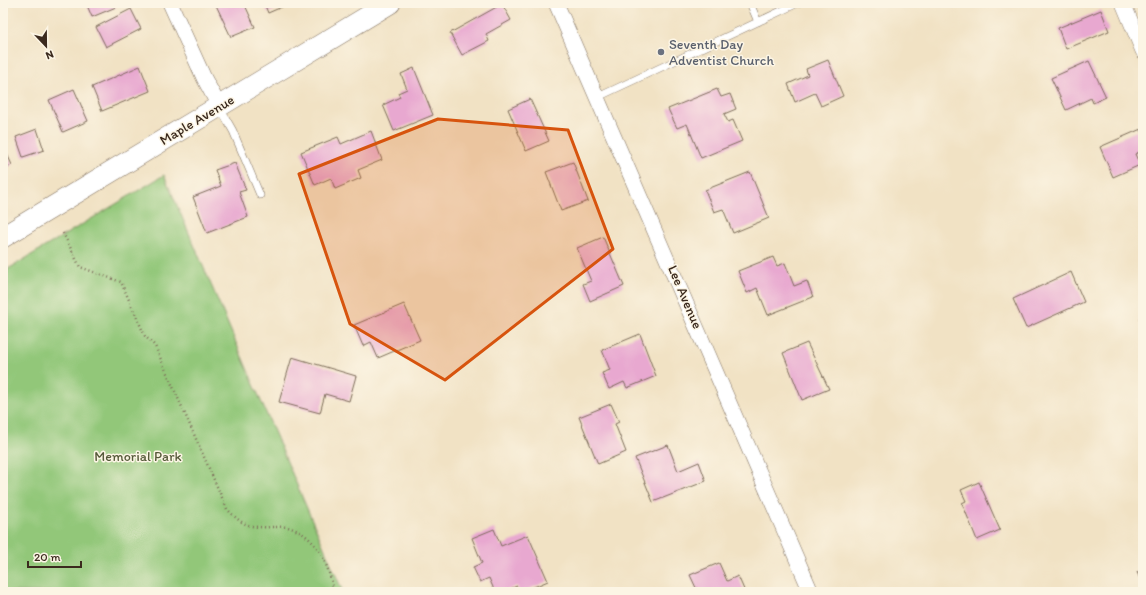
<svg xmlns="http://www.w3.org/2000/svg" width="1146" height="595" viewBox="0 0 1146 595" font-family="Itim,sans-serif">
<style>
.green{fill:#92c779;stroke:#66784c}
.building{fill:#e8a8d0}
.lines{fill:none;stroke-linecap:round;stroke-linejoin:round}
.service-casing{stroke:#7b6a58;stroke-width:8}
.minor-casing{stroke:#7b6a58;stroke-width:16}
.secondary-casing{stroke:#7b6a58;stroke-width:22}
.path{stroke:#7b6a58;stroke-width:2.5;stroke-dasharray:1 3;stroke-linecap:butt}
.service{stroke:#fff;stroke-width:7}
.minor{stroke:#fff;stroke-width:15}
.secondary{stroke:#fff;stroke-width:21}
.marked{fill:#d7540e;fill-opacity:0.2;stroke:#d7540e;stroke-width:3;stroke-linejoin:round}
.worship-dot{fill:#6b7280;stroke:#fcf5e5;stroke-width:1.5}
.labels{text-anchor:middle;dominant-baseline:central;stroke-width:3;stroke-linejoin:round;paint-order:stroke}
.worship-label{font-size:14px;fill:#5b616d;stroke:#fcf5e5;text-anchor:start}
.street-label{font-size:14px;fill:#3b2a1e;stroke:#fcf5e5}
.park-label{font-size:14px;fill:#555939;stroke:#fcf5e5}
</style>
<rect width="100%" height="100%" fill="#fcf5e5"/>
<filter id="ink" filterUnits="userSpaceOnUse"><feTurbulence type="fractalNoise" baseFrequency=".025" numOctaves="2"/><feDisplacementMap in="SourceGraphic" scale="8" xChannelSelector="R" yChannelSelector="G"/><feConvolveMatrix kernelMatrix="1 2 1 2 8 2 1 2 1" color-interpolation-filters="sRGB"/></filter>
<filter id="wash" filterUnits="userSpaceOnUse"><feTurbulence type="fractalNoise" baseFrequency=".012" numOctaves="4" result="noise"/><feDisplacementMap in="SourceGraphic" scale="16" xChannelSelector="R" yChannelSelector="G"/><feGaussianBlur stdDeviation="0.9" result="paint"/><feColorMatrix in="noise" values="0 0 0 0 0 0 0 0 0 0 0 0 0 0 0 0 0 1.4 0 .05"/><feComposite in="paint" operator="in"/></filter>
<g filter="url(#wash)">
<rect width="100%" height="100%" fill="#f1e2c4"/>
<path class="green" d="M 164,175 L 343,592 L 3,592 L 3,272 Z"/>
<g id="blocks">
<path class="building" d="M 86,3 L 114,3 L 116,7 L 92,17 Z
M 215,3 L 244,3 L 255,27 L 231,37 Z
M 264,3 L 291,3 L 268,13 Z
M 502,4 L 511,20 L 486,34 L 489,41 L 462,55 L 450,33 Z
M 131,9 L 141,29 L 106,47 L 96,27 Z
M 1101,10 L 1109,31 L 1066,49 L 1058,28 Z
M 828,60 L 843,96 L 821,106 L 815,93 L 795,102 L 788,84 L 808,75 L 806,69 Z
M 1089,61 L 1106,97 L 1093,103 L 1091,98 L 1066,110 L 1051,78 Z
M 140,66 L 150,91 L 102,111 L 92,87 Z
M 414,68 L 433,115 L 394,131 L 383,105 L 400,97 L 398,93 L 407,89 L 401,74 Z
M 74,89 L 88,121 L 63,132 L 49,100 Z
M 717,89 L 721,97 L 730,94 L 736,109 L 724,114 L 728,122 L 733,120 L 742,141 L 701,158 L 687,124 L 677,128 L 668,109 Z
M 530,99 L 549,141 L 526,151 L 508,109 Z
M 37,129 L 44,150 L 23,157 L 16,137 Z
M 1141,129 L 1143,134 L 1143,150 L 1135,154 L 1140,165 L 1113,177 L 1100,147 Z
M 371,131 L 382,160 L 358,170 L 361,178 L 335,189 L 331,178 L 315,185 L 301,152 L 338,137 L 341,144 Z
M 4,147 L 12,165 L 3,169 L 3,148 Z
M 573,162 L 588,201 L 561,211 L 546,172 Z
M 235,163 L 246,190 L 239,192 L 248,217 L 207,233 L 193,197 L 221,186 L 215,170 Z
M 750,172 L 769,218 L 733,233 L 723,209 L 714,212 L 705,190 Z
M 603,237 L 624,286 L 590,301 L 583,284 L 591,281 L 577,248 Z
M 773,257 L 777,266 L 785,263 L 794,286 L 807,281 L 813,297 L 768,315 L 757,288 L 747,293 L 738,271 Z
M 1071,272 L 1084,302 L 1026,328 L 1013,299 Z
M 404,304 L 420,340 L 378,358 L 371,342 L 363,346 L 354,325 Z
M 1143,317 L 1143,328 L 1139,319 Z
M 640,334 L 656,376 L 627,388 L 624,382 L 609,389 L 602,373 L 610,370 L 602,350 Z
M 807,343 L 829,389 L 802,400 L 783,353 Z
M 292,357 L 356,376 L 349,401 L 325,394 L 320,413 L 279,402 Z
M 611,404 L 619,422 L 615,424 L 626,452 L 598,464 L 579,417 Z
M 668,445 L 678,471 L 699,462 L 706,481 L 653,502 L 635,458 Z
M 979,482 L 1000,530 L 977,540 L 962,503 L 966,501 L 961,490 Z
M 494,529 L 501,546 L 528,535 L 548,581 L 522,592 L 519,592 L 517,586 L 503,592 L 495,592 L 489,578 L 480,582 L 473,567 L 482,563 L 472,538 Z
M 719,563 L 727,581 L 738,576 L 745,592 L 698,592 L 690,575 Z
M 1143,569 L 1143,586 L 1137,572 Z"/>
</g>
</g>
<g filter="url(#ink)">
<use href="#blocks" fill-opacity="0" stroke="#7b6a58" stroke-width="1"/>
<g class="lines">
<defs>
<path id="service" d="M 750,3 L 758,22
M 598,97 L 798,3
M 220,108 L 233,131 L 260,195"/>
<path id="minor" d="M 170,3 L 204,78 L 219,106
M 556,3 L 811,592
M 1123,3 L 1143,51"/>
<path id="secondary" d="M 3,237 L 390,3"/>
</defs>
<use href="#service" class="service-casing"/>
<use href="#minor" class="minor-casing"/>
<use href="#secondary" class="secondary-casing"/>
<path class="path" d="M 63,233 L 80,267 L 121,282 L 145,336 L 155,346 L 227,509 C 243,526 250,528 273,527 C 279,527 286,526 291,528 C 318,537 329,567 334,592"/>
<use href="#service" class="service"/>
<use href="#minor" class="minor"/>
<use href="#secondary" class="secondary"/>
</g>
</g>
<path class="marked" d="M 438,119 L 568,130 L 613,249 L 445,380 L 350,324 L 299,174 Z"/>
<circle class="worship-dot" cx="661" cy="52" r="4"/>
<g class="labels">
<g class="worship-label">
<text x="669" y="44">Seventh Day<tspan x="669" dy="16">Adventist Church</tspan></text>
</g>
<g class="street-label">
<text transform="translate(197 120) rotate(-31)">Maple Avenue</text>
<text transform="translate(685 297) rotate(67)">Lee Avenue</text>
</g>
<g class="park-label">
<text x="138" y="456">Memorial Park</text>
</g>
</g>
<rect width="1146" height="595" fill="none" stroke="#fcf5e5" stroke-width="16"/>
<g transform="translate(46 46) rotate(158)" stroke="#fcf5e5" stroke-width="3" paint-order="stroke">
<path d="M0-3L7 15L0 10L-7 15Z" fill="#3b2a1e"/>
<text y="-6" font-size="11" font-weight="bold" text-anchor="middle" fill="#3b2a1e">N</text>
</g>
<path d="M28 561v6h53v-6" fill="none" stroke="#3b2a1e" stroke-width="2"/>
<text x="34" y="561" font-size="12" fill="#3b2a1e" stroke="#fcf5e5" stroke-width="3" paint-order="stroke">20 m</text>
</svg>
